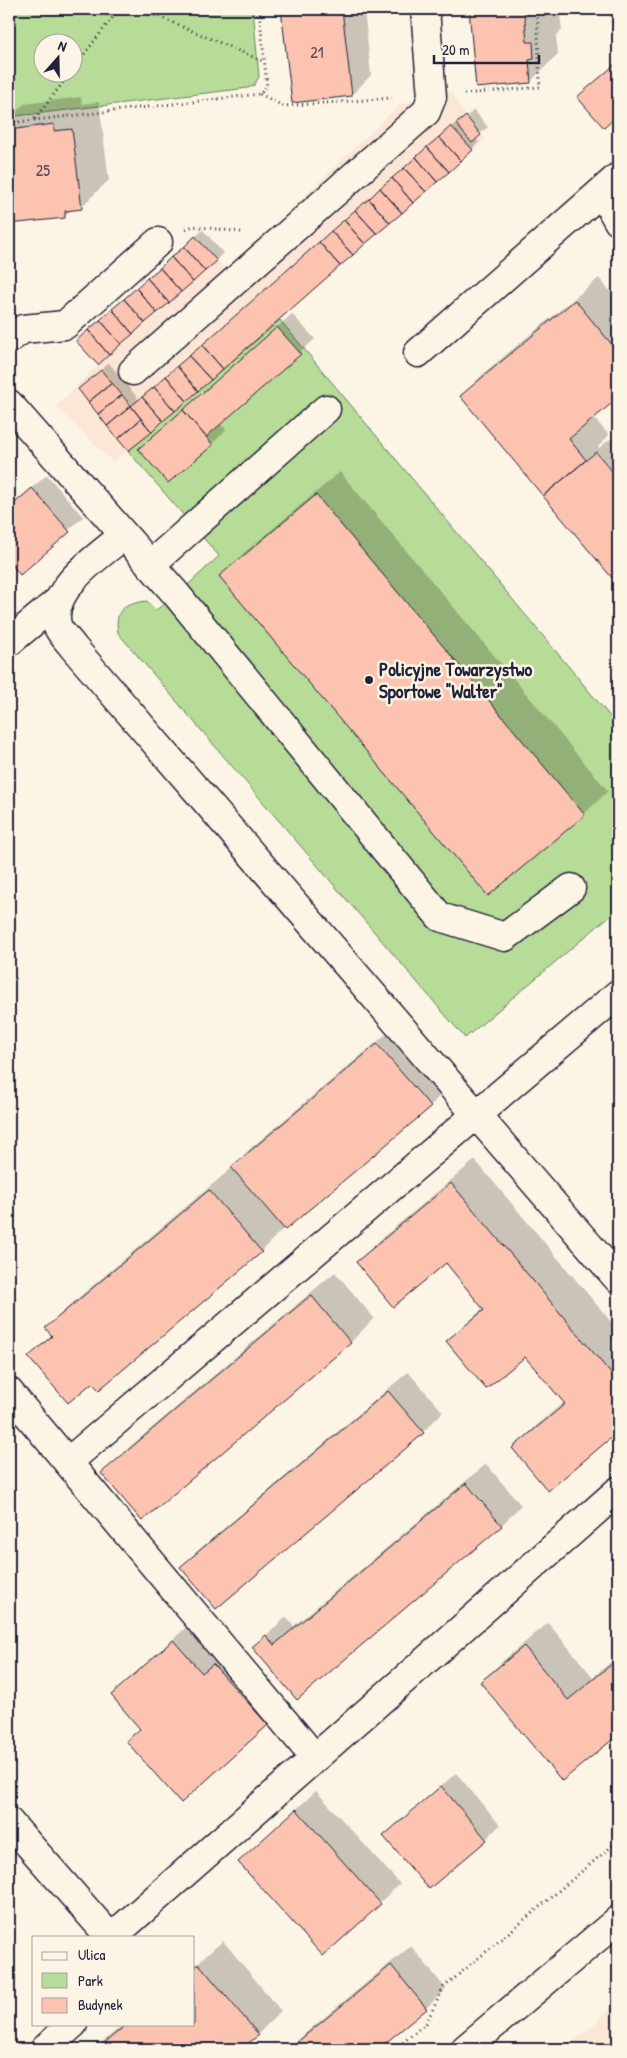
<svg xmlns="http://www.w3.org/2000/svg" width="627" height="2058" viewBox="0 0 627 2058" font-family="'Patrick Hand',sans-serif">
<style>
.built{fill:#fce6d5}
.green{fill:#b7dc97;stroke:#6c7f69;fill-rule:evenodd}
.shadow{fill:#0003}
.building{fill:#fbc3b0;stroke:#22223b}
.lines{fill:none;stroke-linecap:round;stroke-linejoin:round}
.minor-casing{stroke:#22223b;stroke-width:31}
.major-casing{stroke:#22223b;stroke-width:31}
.path{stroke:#22223b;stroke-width:3;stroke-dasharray:1 4;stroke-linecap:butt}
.minor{stroke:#fcf5e5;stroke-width:28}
.major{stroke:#fcf5e5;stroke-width:28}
.poi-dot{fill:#22223b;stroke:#fcf5e5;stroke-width:2}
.labels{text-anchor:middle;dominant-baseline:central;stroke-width:5;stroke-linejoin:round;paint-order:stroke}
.number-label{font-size:16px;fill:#584a58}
.poi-label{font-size:19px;font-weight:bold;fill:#22223b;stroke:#fcf5e5;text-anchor:start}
</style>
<rect width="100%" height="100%" fill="#fcf5e5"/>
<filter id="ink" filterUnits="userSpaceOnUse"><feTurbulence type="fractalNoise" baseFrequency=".02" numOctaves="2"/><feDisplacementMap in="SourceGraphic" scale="10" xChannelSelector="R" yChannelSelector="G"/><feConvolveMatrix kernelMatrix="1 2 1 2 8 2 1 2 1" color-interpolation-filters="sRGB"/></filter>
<g filter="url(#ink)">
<path class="built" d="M 451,91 L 466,116 L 481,135 L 487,138 L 128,451 L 112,461 L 56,406 L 98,365 L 76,341 L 195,236 L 227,271 L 399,105 Z
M 618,2003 L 618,2049 L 565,2049 Z"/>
<path class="green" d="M 9,9 L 253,9 L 259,77 L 254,85 L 248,88 L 9,117 ZM 42,42 L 72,42 L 72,72 L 42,72 Z
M 280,320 L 618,726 L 618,909 L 465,1038 L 118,633 C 114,609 124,604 147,601 L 156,610 L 177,595 L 219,556 L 128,451 Z"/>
<path class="shadow" d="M 282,9 L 364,9 L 371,75 L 352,95 L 293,101 Z
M 470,9 L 554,9 L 554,15 L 560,15 L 562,30 L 556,36 L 558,54 L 530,82 L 477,86 Z
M 618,61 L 618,114 L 604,126 L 579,97 Z
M 81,97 L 82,104 L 99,102 L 109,180 L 81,207 L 72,209 L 65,216 L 9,223 L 9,113 L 16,112 L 24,104 Z
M 474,110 L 488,127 L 475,138 L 479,142 L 472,149 L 128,449 L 79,389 L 87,382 L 109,363 L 139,400 L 459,120 L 460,122 Z
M 203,230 L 223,253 L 216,260 L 85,334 Z
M 599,278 L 618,301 L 618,396 L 593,417 L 609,435 L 598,447 L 599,448 L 617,434 L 618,435 L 618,583 L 462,396 L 485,372 Z
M 292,314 L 315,339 L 220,423 L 226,430 L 212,444 L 140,449 Z
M 340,472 L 608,791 L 584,814 L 488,895 L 221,576 L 244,553 Z
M 47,475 L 83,517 L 21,573 L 9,559 L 9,507 Z
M 397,1025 L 449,1086 L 430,1106 L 285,1227 L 261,1251 L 92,1381 L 30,1357 L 52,1334 L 47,1328 L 70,1305 L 233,1167 L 252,1147 Z
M 475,1160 L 618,1330 L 618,1430 L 548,1489 L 514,1448 L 537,1425 L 564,1402 L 525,1355 L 448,1342 L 484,1307 L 446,1262 L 357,1262 L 381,1239 Z
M 335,1272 L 374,1318 L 351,1342 L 142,1519 L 103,1473 L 126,1450 Z
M 408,1372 L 443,1412 L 423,1432 L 216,1607 L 182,1567 L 201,1548 Z
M 9,1373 L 33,1401 L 9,1424 Z
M 486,1464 L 521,1505 L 502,1525 L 297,1698 L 254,1647 L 286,1617 L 294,1626 Z
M 193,1621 L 287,1705 L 267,1724 L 141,1728 L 113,1695 Z
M 548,1623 L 593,1677 L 618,1656 L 618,1734 L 562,1780 L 481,1682 L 505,1659 Z
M 456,1773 L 500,1825 L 486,1839 L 385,1836 Z
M 316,1791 L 400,1884 L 323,1954 L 239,1862 Z
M 223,1941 L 281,2011 L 258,2034 L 239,2049 L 94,2049 L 124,2024 L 194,2024 L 194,1966 Z
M 411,1946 L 446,1989 L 426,2008 L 376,2049 L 286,2049 Z"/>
<path class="building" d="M 281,9 L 342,9 L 352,96 L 292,103 Z
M 469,9 L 524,9 L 527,42 L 533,42 L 534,59 L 529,60 L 531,83 L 476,88 Z
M 618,62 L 618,115 L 604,128 L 577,97 Z
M 466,116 L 481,135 L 472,143 L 456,124 Z
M 54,124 L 54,131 L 72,129 L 82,209 L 65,211 L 65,218 L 9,224 L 9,130 Z
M 451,126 L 473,150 L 461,161 L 439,137 Z
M 439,137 L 461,161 L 449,172 L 427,147 Z
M 427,147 L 449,172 L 437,182 L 416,157 Z
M 416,157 L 437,182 L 426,192 L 404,168 Z
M 404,168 L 426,192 L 413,203 L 392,178 Z
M 392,178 L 413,203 L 402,213 L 380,188 Z
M 380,188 L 402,213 L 390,223 L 369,199 Z
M 369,199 L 390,223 L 377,234 L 355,210 Z
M 355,210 L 377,234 L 365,244 L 344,220 Z
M 344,220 L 365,244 L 353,255 L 331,231 Z
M 331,231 L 353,255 L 340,266 L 319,242 Z
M 195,236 L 217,261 L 205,271 L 184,247 Z
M 319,242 L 340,266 L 223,369 L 202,345 Z
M 184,247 L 205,271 L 193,282 L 171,257 Z
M 171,257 L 193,282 L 181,292 L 160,268 Z
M 160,268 L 181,292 L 169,303 L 147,278 Z
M 147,278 L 169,303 L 157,313 L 136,288 Z
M 136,288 L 157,313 L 145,323 L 124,299 Z
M 124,299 L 145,323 L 133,334 L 112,309 Z
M 575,300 L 618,352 L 618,398 L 569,439 L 586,460 L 543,496 L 460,396 Z
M 112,309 L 133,334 L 121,344 L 100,320 Z
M 100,320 L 121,344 L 109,355 L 88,330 Z
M 277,327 L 301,354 L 206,437 L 183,410 Z
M 88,330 L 109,355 L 98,365 L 76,341 Z
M 202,345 L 223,369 L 211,380 L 189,356 Z
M 189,356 L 211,380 L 198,391 L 177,366 Z
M 177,366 L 198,391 L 187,401 L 166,376 Z
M 101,370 L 112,383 L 88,402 L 78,389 Z
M 166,376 L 187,401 L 175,411 L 154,387 Z
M 112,383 L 122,395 L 98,414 L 88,402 Z
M 154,387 L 175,411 L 163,421 L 142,397 Z
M 122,395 L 131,406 L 107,426 L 98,414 Z
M 142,397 L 163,421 L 152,432 L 131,406 Z
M 131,406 L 141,419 L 118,439 L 107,426 Z
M 183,410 L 213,445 L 168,483 L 138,449 Z
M 141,419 L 152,432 L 128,451 L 118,439 Z
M 596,452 L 618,478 L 618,585 L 543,496 Z
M 32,488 L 70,532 L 20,575 L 9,561 L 9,508 Z
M 316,495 L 585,815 L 488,896 L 219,576 Z
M 377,1044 L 431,1107 L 285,1230 L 231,1167 Z
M 451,1183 L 618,1382 L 618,1432 L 548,1491 L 512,1448 L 565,1404 L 525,1357 L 486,1389 L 446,1341 L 484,1310 L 446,1263 L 393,1307 L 356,1262 Z
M 209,1190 L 262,1252 L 99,1390 L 92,1383 L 68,1403 L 28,1357 L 52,1336 L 45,1328 Z
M 311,1295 L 351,1343 L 142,1521 L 101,1473 Z
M 388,1391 L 424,1433 L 216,1609 L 180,1567 Z
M 466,1483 L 502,1526 L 297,1700 L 252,1647 L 266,1635 L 274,1645 Z
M 173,1640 L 202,1673 L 213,1664 L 268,1725 L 181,1803 L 126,1741 L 140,1729 L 111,1695 Z
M 524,1646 L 568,1700 L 618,1659 L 618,1735 L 562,1781 L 480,1682 Z
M 441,1786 L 487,1840 L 429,1889 L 383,1836 Z
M 296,1809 L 381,1904 L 323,1956 L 238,1862 Z
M 199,1964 L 259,2035 L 241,2049 L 97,2049 L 127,2024 L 194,2024 L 194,1968 Z
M 391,1965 L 427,2009 L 378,2049 L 291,2049 L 290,2048 Z"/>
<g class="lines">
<defs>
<path id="minor" d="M 602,192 L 618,221
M 9,339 L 23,329 L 65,325 L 158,242
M 418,353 L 618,177
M 133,371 L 426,112 L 432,97 L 425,9
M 9,404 L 177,595 L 440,917 L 505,937 L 571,888
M 123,536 C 99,556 48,589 57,625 C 59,632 69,641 73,647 L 618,1279
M 150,565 L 326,409
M 9,642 L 58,601
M 9,1392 L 315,1758
M 68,1462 L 618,994
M 9,1822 L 110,1937
M 112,1937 L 618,1491
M 45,2049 L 73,2024"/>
<path id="major" d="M 465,2049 L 618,1920"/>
</defs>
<use href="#minor" class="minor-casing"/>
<use href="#major" class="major-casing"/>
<path class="path" d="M 141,9 L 265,62
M 72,70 L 119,9
M 260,94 L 283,106 L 392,98
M 464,94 L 540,87 L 537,9
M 35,119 L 71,72
M 9,123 L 260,94 L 267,86 L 259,9
M 186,229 L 193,226 L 241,232
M 395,2049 L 426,2023 L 444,1987 L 618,1841"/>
<use href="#minor" class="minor"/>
<use href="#major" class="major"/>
</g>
</g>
<circle class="poi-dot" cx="369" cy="680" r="5"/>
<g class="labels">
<g class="number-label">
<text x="317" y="52">21</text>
<text x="43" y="170">25</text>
</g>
<g class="poi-label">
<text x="379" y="669">Policyjne Towarzystwo<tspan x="379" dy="22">Sportowe "Walter"</tspan></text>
</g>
</g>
<rect width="627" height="2058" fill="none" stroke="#fcf5e5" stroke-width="30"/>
<rect x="15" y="15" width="597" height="2028" fill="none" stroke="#22223b" stroke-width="2" filter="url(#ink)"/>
<rect x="32" y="1936" width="162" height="90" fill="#fcf5e5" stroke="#a5a1a1"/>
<rect x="42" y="1952" width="25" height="8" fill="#fcf5e5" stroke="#a5a1a1"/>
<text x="78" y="1960" font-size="15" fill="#22223b">Ulica</text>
<rect x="42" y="1973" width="25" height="15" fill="#b7dc97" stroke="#a5a1a1"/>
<text x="78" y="1986" font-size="15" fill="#22223b">Park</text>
<rect x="42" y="1998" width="25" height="15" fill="#fbc3b0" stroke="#a5a1a1"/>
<text x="78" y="2010" font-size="15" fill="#22223b">Budynek</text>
<g transform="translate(58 58) rotate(20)"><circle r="24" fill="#fcf5e5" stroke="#a5a1a1"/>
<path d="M0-4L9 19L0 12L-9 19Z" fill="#22223b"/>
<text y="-8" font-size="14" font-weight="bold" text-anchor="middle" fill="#22223b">N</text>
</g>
<path d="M434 55v8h105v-8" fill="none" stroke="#22223b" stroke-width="2.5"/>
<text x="442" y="55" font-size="15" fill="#22223b" stroke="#fcf5e5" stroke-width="4" paint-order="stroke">20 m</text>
</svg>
